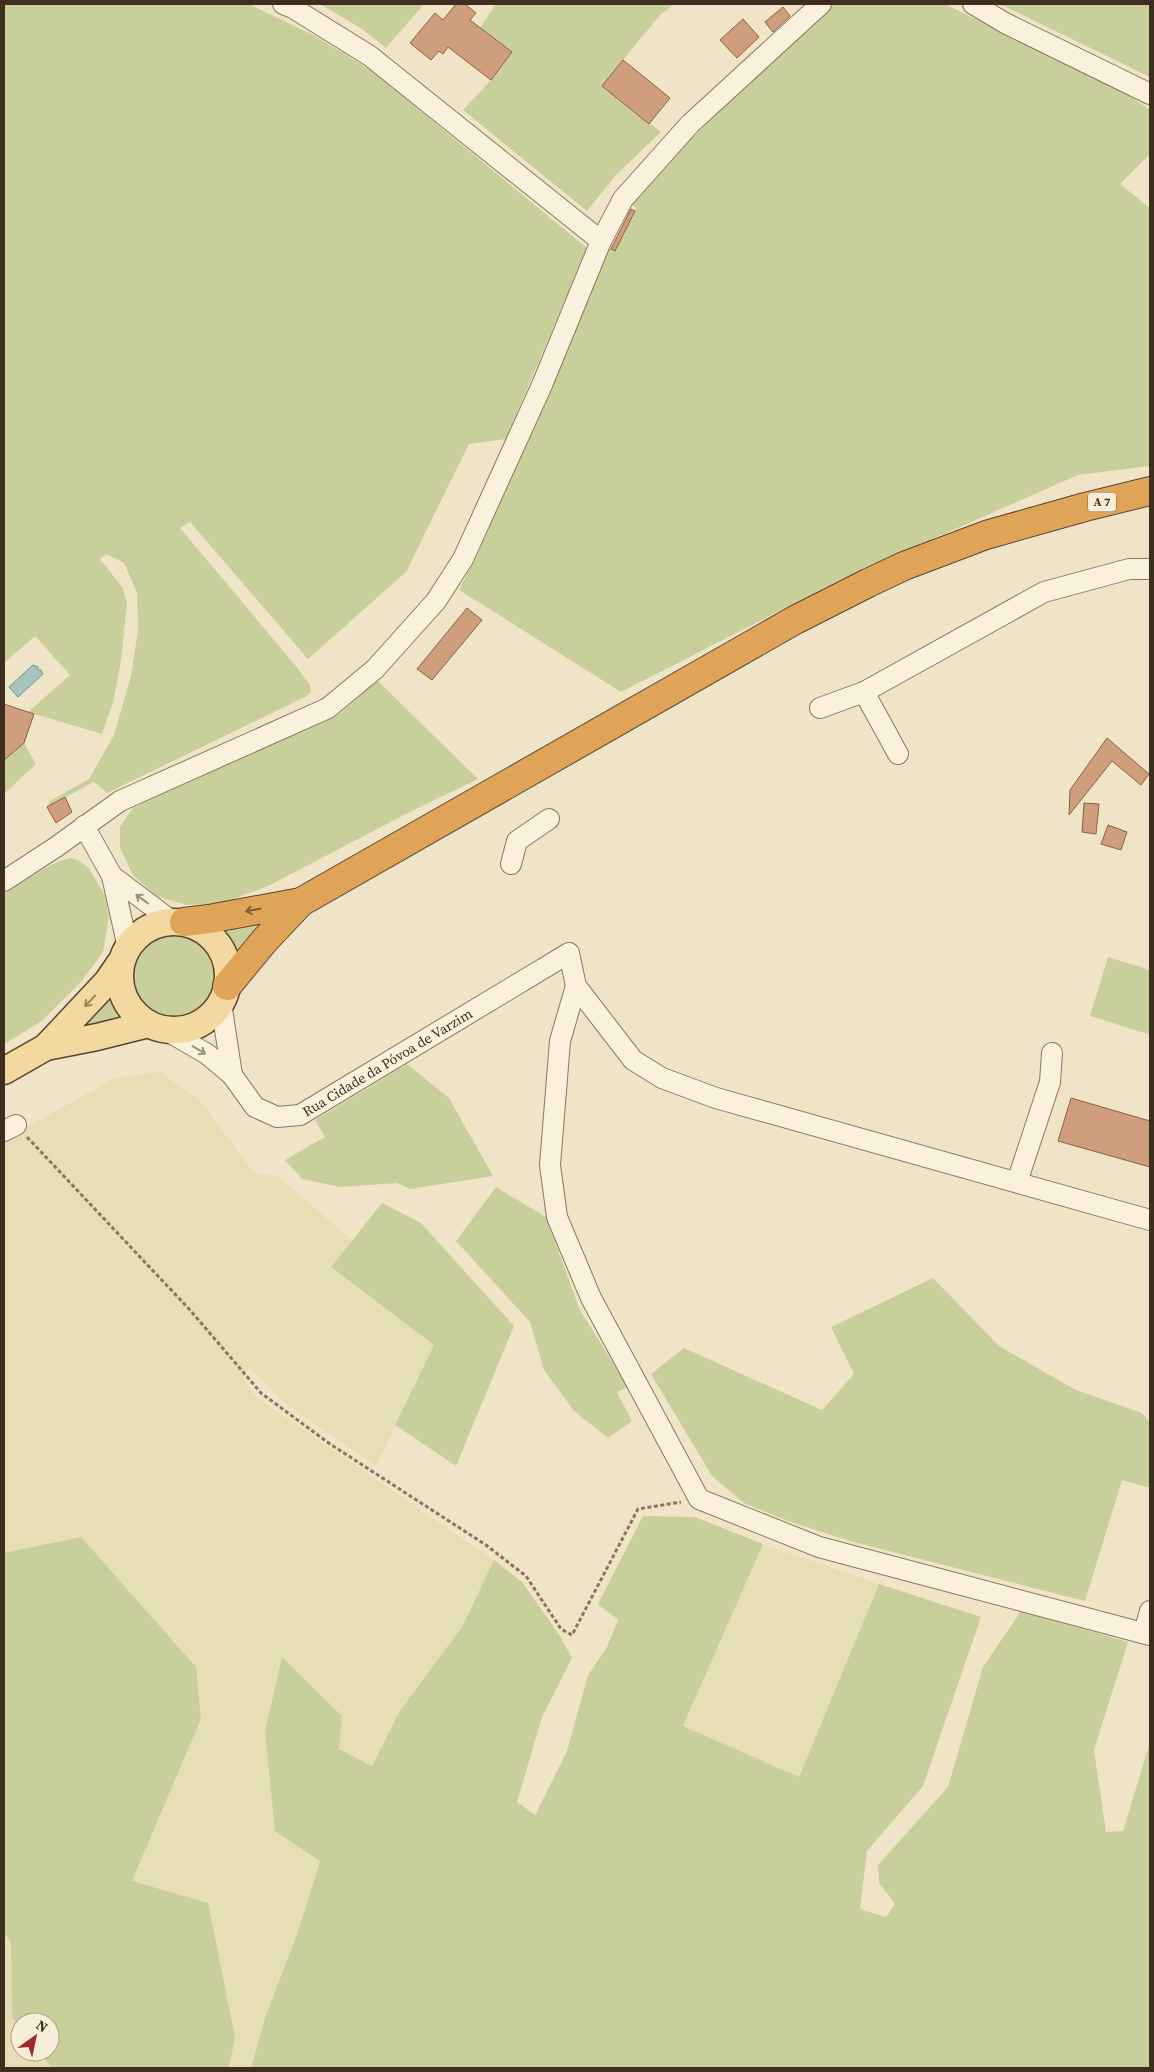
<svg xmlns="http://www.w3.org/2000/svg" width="1154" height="2072" viewBox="0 0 1154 2072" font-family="'Source Serif 4',serif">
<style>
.farmland{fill:#e6deb5}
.green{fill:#c9cf9b}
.water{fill:#a9c4bc;stroke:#6f938a}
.building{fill:#cf9f7d;stroke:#8d5f41}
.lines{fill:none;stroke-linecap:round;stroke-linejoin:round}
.minor-casing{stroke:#8d765c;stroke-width:22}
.major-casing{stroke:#5b4430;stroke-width:29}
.highway-casing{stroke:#5b4430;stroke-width:30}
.path{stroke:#8d765c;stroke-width:3;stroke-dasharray:4 2.5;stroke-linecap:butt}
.minor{stroke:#faf1dc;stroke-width:20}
.major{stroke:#f3d9a0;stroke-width:26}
.highway{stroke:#e0a458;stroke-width:28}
.oneway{stroke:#9c907e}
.oneway2{stroke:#7e5d36}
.oneway3{stroke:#988460}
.labels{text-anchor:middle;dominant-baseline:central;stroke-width:4;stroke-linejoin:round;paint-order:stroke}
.shield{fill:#f7eed8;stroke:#756857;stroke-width:1}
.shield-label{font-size:12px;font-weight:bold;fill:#3d2e20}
.street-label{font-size:14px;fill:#3d2e20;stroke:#f7eed8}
</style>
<rect width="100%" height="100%" fill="#f0e4c8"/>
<path class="farmland" d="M 160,1072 L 198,1098 L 254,1173 L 278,1176 L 352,1240 L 331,1267 L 435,1345 L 376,1466 L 290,1407 L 249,1368 L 243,1377 L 256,1397 L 494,1560 L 462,1627 L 399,1712 L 372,1766 L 339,1749 L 320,1861 L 299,1929 L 266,2015 L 251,2068 L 229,2068 L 235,2038 L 132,1881 L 201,1719 L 81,1538 L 4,1553 L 4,1140 L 115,1078 Z
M 763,1544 L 879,1584 L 799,1777 L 683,1726 Z
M 4,1932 L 11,1943 L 12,2017 L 20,2027 L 20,2052 L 39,2052 L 52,2068 L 4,2068 Z"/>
<path class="green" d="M 4,4 L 249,4 L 315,36 L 372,71 L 587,248 L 506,439 L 469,444 L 406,572 L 308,659 L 190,522 L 180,528 L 295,665 L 310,685 L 311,692 L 307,696 L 107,793 L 94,782 L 47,807 L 50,801 L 89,779 L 114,735 L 131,676 L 138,630 L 137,593 L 124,563 L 106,554 L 100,559 L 123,588 L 127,604 L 121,660 L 113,703 L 102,734 L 28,712 L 70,675 L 35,636 L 4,663 Z
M 320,4 L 424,4 L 386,48 L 362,29 Z
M 496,4 L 674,4 L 660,15 L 602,86 L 661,132 L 616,175 L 587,211 L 463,110 L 491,80 L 512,52 L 480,28 Z
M 833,4 L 945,4 L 1125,93 L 1150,110 L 1150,154 L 1120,184 L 1150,208 L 1150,466 L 1078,475 L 842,579 L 621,692 L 459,590 L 480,549 L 589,296 L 604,245 L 615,251 L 636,208 L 627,201 L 818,16 Z
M 1000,4 L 1150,4 L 1150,77 Z
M 377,680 L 478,779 L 406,814 L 268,886 L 221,904 L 186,905 L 156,896 L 133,875 L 120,848 L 120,827 L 132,809 L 162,791 L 341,713 Z
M 24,743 L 36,764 L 4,794 L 4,760 Z
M 71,858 L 78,860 L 88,867 L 105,896 L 109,917 L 103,952 L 81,982 L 42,1021 L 4,1044 L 4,894 C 22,884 52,860 71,858 Z
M 278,908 L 238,958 L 231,939 L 220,925 Z
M132 975a43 43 0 1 1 86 0a43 43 0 1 1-86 0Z
M 1108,957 L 1150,970 L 1150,1027 L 1148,1034 L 1090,1016 Z
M 106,992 L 113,1008 L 126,1022 L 72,1034 Z
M 407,1064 L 449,1098 L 493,1176 L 410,1189 L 397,1183 L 340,1187 L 302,1179 L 285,1160 L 325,1137 L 315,1120 Z
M 496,1187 L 546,1217 L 580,1310 L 628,1387 L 617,1392 L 632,1421 L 608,1438 L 574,1411 L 544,1370 L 530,1322 L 456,1241 Z
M 382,1203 L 421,1223 L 514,1326 L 456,1466 L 395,1425 L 434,1345 L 331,1267 Z
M 933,1278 L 999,1346 L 1076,1390 L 1142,1413 L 1150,1423 L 1150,1488 L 1122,1480 L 1085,1601 L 850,1541 L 788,1521 L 744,1503 L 712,1476 L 651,1374 L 684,1348 L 822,1410 L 854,1374 L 831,1327 Z
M 643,1516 L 695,1517 L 763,1544 L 683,1726 L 799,1777 L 879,1584 L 981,1617 L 923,1786 L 867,1851 L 860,1909 L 886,1917 L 895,1904 L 879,1883 L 878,1865 L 948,1787 L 983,1667 L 1021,1611 L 1128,1642 L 1094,1750 L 1106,1832 L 1123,1831 L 1150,1742 L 1150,2068 L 251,2068 L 266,2015 L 299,1929 L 320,1861 L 275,1831 L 265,1732 L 282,1657 L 342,1716 L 339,1749 L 372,1766 L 399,1712 L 462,1627 L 494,1560 L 522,1582 L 560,1636 L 572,1658 L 542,1717 L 517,1802 L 535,1815 L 567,1751 L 588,1675 L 607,1647 L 618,1620 L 598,1604 Z
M 81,1537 L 196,1667 L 201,1719 L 132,1881 L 208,1903 L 235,2038 L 229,2068 L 52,2068 L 39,2052 L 50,2052 L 50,2022 L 20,2022 L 20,2027 L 12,2017 L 11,1943 L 4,1932 L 4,1553 Z"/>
<path class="water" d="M 33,665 L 38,667 L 38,670 L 41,670 L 43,674 L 18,697 L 9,687 Z"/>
<path class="building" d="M 456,4 L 465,4 L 476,13 L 470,20 L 512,52 L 491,80 L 448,47 L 443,54 L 439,51 L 431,60 L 410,43 L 435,13 L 443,20 Z
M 783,7 L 790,16 L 773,32 L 765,22 Z
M 743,19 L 759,37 L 737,58 L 720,40 Z
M 623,60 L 670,98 L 649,124 L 602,86 Z
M 631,209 L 635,211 L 615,251 L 611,249 Z
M 467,608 L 482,620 L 432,680 L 417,669 Z
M 4,704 L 34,714 L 24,743 L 4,760 Z
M 1107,738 L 1149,774 L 1141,785 L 1112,761 L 1069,815 L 1070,790 Z
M 65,797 L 72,812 L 56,823 L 47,807 Z
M 1084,803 L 1099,804 L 1096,834 L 1082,832 Z
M 1108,825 L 1127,832 L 1121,850 L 1101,844 Z
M 1071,1098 L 1150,1121 L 1150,1167 L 1058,1141 Z"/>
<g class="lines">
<defs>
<g id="minor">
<path d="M 283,4 L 293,8 L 370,56 L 601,241"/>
<path d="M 973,4 L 1005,23 L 1150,94"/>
<path d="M 864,692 L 898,754"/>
<path d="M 820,708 L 864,692 L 1044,592 L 1129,569 L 1150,569"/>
<path d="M 84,826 L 112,876 L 128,948"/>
<path d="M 511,864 L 517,841 L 549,819"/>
<path d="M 112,876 L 173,922"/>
<path d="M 4,881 L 56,847 L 120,801 L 328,708 L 375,669 L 436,601 L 463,559 L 542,385 L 601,241 L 623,199 L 690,124 L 821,4"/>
<path d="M 576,986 L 560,1041 L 550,1165 L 557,1217 L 591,1298 L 699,1499 L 819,1547 L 1150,1635"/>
<path d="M 221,1003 L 232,1075"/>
<path id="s1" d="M 164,1029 L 207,1054 L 232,1075 L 255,1107 L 277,1117 L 300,1115 L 569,953 L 576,986 L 633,1060 L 662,1078 L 716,1098 L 1150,1220"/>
<path d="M 4,1131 L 16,1125"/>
<path d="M 1017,1182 L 1050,1082 L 1052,1053"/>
<path d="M 1144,1633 L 1150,1611"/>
</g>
<path id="major" d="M120 976a54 54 0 1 1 108 0a54 54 0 1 1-108 0Z
M 46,1047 L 97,1037 L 149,1024
M 4,1071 L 46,1047 L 107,982 L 120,963"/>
<path id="highway" d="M 184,922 L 209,919 L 301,902
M 227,986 L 265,940 L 301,902 L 795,620 L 868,583 L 904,566 L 986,535 L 1085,507 L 1150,491"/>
</defs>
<use href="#minor" class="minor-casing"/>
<use href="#major" class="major-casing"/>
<use href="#highway" class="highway-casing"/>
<path class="path" d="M 27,1137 L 190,1310 L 261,1393 L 330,1444 L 486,1545 L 526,1576 L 561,1629 L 572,1635 L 638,1509 L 681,1502"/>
<use href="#minor" class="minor"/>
<use href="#major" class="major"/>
<use href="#highway" class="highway"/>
</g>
<defs><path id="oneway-shaft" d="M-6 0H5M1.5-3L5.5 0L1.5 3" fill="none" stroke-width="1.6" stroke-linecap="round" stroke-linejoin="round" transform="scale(1.25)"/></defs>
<g class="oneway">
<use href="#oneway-shaft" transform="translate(142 899) rotate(-144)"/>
<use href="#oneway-shaft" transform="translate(199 1050) rotate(31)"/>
</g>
<use class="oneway2" href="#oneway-shaft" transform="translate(253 910) rotate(170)"/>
<use class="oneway3" href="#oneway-shaft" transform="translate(90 1001) rotate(133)"/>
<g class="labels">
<rect class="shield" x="1088" y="492.5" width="28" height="19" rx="4"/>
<g class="shield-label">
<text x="1102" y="502">A 7</text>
</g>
<g class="street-label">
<text stroke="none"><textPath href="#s1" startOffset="271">Rua Cidade da Póvoa de Varzim</textPath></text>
</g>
</g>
<rect width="1154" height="2072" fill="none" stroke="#3d2e20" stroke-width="10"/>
<g transform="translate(35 2037) rotate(33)"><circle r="24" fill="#f7eed8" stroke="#ada18e"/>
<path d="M0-4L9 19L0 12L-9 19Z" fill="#9e2a2b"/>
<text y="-8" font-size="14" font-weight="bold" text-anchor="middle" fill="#3d2e20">N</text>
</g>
</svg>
